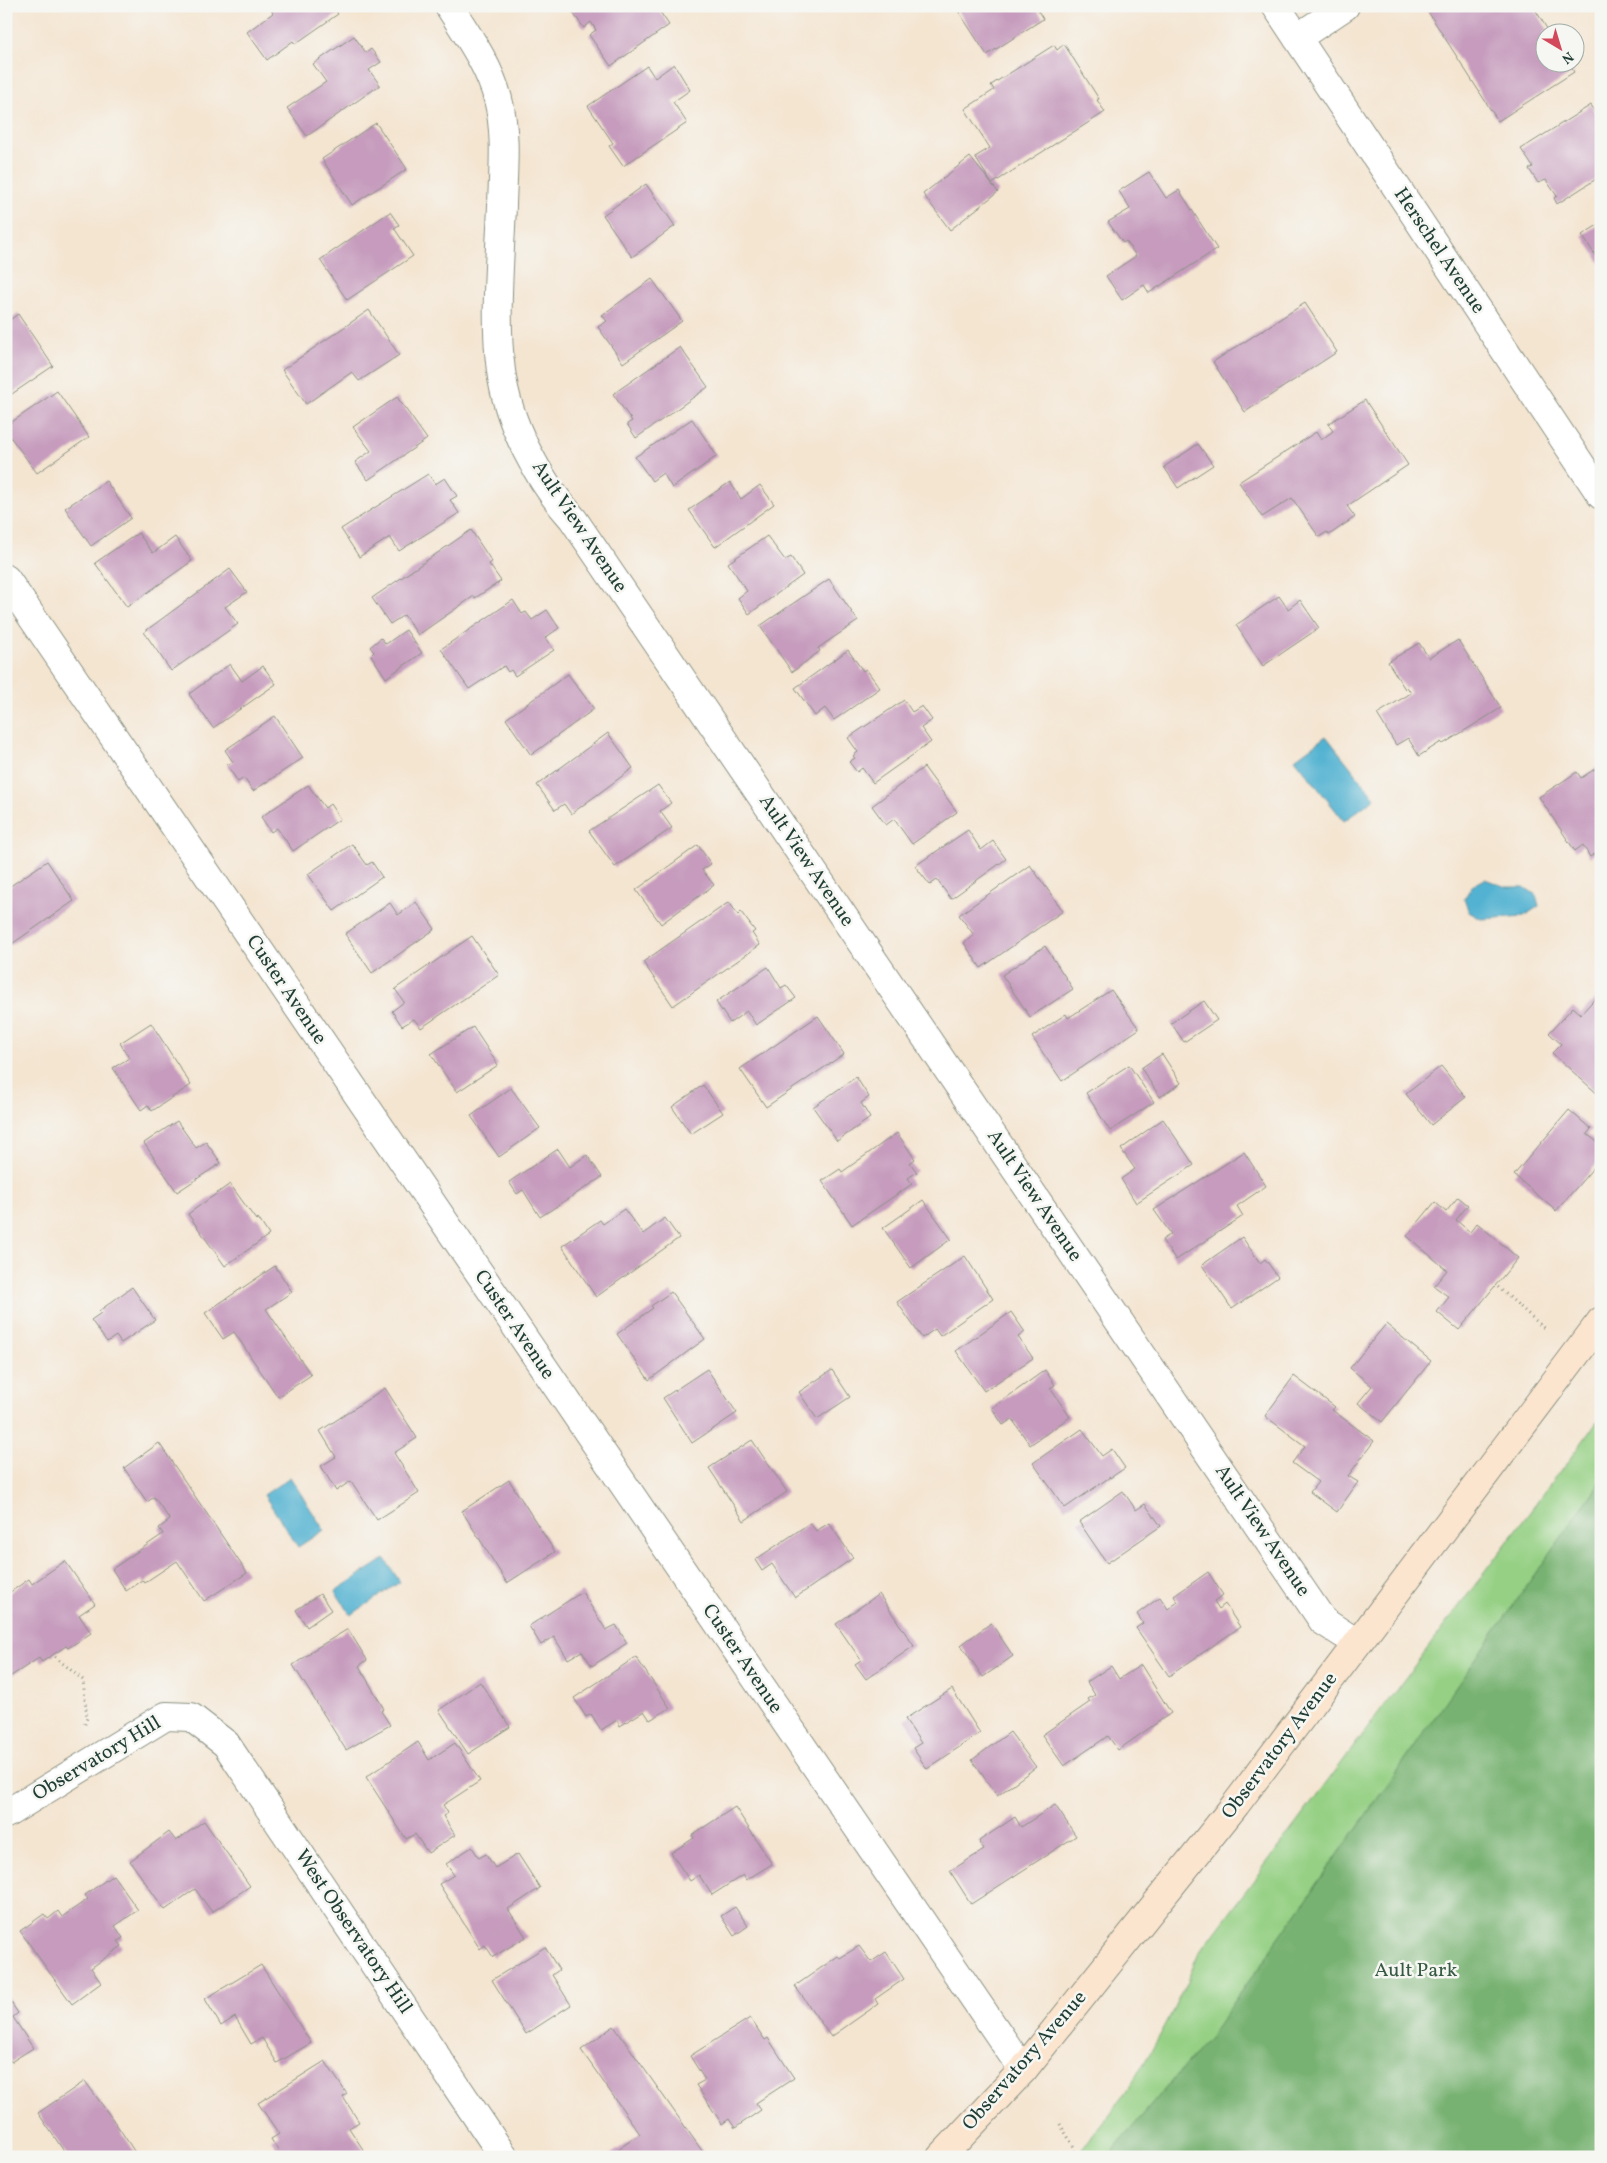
<svg xmlns="http://www.w3.org/2000/svg" width="1607" height="2163" viewBox="0 0 1607 2163" font-family="Vollkorn,serif">
<style>
.green{fill:#95d084;stroke:#5a865c}
.forest{fill:#78b272;stroke:#4c7853}
.water{fill:#53b2d1;stroke:#397882}
.building{fill:#c69bbd}
.lines{fill:none;stroke-linecap:round;stroke-linejoin:round}
.street-casing{stroke:#8a9182;stroke-width:30}
.secondary-casing{stroke:#8a9182;stroke-width:30}
.path{stroke:#8a9182;stroke-width:3;stroke-dasharray:1 4;stroke-linecap:butt}
.street{stroke:#fff;stroke-width:28}
.secondary{stroke:#fce5cf;stroke-width:28}
.labels{text-anchor:middle;dominant-baseline:central;stroke-width:5;stroke-linejoin:round;paint-order:stroke}
.street-label{font-size:20px;fill:#1f3d34;stroke:#f6f6f2}
.park-label{font-size:20px;fill:#375a44;stroke:#f6f6f2}
</style>
<rect width="100%" height="100%" fill="#f6f6f2"/>
<filter id="ink" filterUnits="userSpaceOnUse"><feTurbulence type="fractalNoise" baseFrequency=".02" numOctaves="2"/><feDisplacementMap in="SourceGraphic" scale="10" xChannelSelector="R" yChannelSelector="G"/><feConvolveMatrix kernelMatrix="1 2 1 2 8 2 1 2 1" color-interpolation-filters="sRGB"/></filter>
<filter id="wash" filterUnits="userSpaceOnUse"><feTurbulence type="fractalNoise" baseFrequency=".0096" numOctaves="4" result="noise"/><feDisplacementMap in="SourceGraphic" scale="20" xChannelSelector="R" yChannelSelector="G"/><feGaussianBlur stdDeviation="1.12" result="paint"/><feColorMatrix in="noise" values="0 0 0 0 0 0 0 0 0 0 0 0 0 0 0 0 0 1.4 0 .05"/><feComposite in="paint" operator="in"/></filter>
<g filter="url(#wash)">
<rect width="100%" height="100%" fill="#f4e5d1"/>
<path class="green" d="M 1601,1417 L 1601,2157 L 1074,2157 C 1129,2097 1168,2028 1199,1953 Z"/>
<path class="forest" d="M 1601,1481 L 1601,2157 L 1107,2157 L 1211,2035 Z"/>
<path class="water" d="M 1326,736 L 1375,798 L 1344,821 L 1295,759 Z
M 1485,879 L 1506,887 L 1524,887 L 1536,895 L 1539,906 L 1524,916 L 1481,919 L 1469,912 L 1464,899 L 1472,886 Z
M 290,1477 L 324,1530 L 298,1547 L 264,1495 Z
M 385,1559 L 400,1582 L 351,1615 L 335,1591 Z"/>
<g id="blocks">
<path class="building" d="M 269,6 L 333,6 L 338,14 L 295,44 L 293,41 L 267,60 L 247,32 L 273,13 Z
M 574,6 L 656,6 L 669,25 L 611,66 L 589,35 L 596,30 L 591,22 L 584,28 L 570,9 Z
M 955,6 L 1035,6 L 1043,19 L 987,55 Z
M 1434,6 L 1533,6 L 1549,32 L 1544,32 L 1544,62 L 1568,62 L 1574,72 L 1498,121 L 1427,10 Z
M 354,36 L 366,53 L 371,49 L 381,62 L 369,70 L 380,85 L 307,136 L 287,108 L 326,82 L 313,64 Z
M 1064,44 L 1099,99 L 1097,100 L 1105,112 L 992,184 L 975,157 L 990,148 L 965,109 L 994,90 L 991,85 L 1054,45 L 1057,50 Z
M 674,64 L 690,90 L 673,102 L 687,123 L 623,166 L 609,146 L 613,143 L 588,106 L 647,66 L 655,78 Z
M 1591,105 L 1601,121 L 1601,176 L 1557,204 L 1554,198 L 1557,196 L 1546,180 L 1538,183 L 1529,169 L 1533,167 L 1521,149 Z
M 376,123 L 407,169 L 352,205 L 322,159 Z
M 970,157 L 998,192 L 950,230 L 923,194 Z
M 1149,172 L 1166,198 L 1179,190 L 1217,249 L 1149,293 L 1144,285 L 1122,300 L 1106,276 L 1136,256 L 1126,241 L 1123,243 L 1108,222 L 1130,209 L 1119,191 Z
M 646,184 L 675,226 L 632,257 L 603,215 Z
M 390,212 L 399,225 L 394,228 L 413,256 L 347,300 L 320,260 Z
M 1601,223 L 1601,264 L 1582,235 Z
M 652,279 L 682,321 L 623,363 L 598,327 L 607,321 L 602,315 Z
M 1305,303 L 1337,352 L 1245,412 L 1213,362 Z
M 369,310 L 399,355 L 359,381 L 352,372 L 306,404 L 282,370 Z
M 18,314 L 53,366 L 6,398 L 6,323 Z
M 680,347 L 708,387 L 636,438 L 627,424 L 632,421 L 613,394 Z
M 57,391 L 89,437 L 37,473 L 6,431 L 6,426 Z
M 397,397 L 427,439 L 368,480 L 355,462 L 371,451 L 353,427 Z
M 1365,400 L 1408,465 L 1347,506 L 1355,517 L 1329,535 L 1327,532 L 1319,537 L 1292,498 L 1262,517 L 1239,482 L 1316,432 L 1321,440 L 1333,431 L 1328,424 Z
M 692,419 L 717,456 L 672,488 L 663,473 L 652,481 L 635,457 Z
M 1198,444 L 1213,465 L 1178,488 L 1164,467 Z
M 428,474 L 435,484 L 445,478 L 457,496 L 450,500 L 459,513 L 399,551 L 390,537 L 359,557 L 341,529 Z
M 106,481 L 131,518 L 91,546 L 65,508 Z
M 730,482 L 741,499 L 760,485 L 774,504 L 715,547 L 689,510 Z
M 471,530 L 492,562 L 489,564 L 501,581 L 475,598 L 474,596 L 418,635 L 404,615 L 390,624 L 372,598 Z
M 138,533 L 153,553 L 175,537 L 192,561 L 127,607 L 95,563 Z
M 767,536 L 785,560 L 791,557 L 803,575 L 749,614 L 738,598 L 747,591 L 728,563 Z
M 230,569 L 247,592 L 225,607 L 238,624 L 171,671 L 144,632 Z
M 829,579 L 858,621 L 818,648 L 820,651 L 792,672 L 760,626 Z
M 1279,596 L 1288,609 L 1300,600 L 1319,628 L 1263,666 L 1236,625 Z
M 513,600 L 522,614 L 526,612 L 532,620 L 547,610 L 559,628 L 545,638 L 554,650 L 515,676 L 511,670 L 508,672 L 504,666 L 469,689 L 441,649 Z
M 406,630 L 422,653 L 386,678 L 371,655 L 374,652 L 370,647 L 381,638 L 386,644 Z
M 1458,640 L 1501,708 L 1443,744 L 1441,742 L 1419,756 L 1408,738 L 1396,745 L 1377,714 L 1411,693 L 1407,687 L 1405,689 L 1388,662 L 1419,643 L 1429,658 Z
M 848,650 L 863,671 L 866,669 L 880,688 L 834,720 L 825,708 L 815,716 L 795,688 Z
M 230,664 L 242,681 L 263,666 L 276,684 L 213,728 L 189,694 Z
M 568,674 L 594,709 L 531,755 L 506,719 Z
M 904,700 L 912,712 L 922,706 L 932,720 L 921,728 L 931,742 L 873,783 L 862,768 L 857,772 L 849,762 L 855,758 L 853,756 L 858,752 L 848,738 Z
M 275,716 L 303,758 L 253,791 L 244,778 L 238,782 L 227,765 L 233,762 L 225,750 Z
M 608,733 L 633,768 L 571,814 L 564,804 L 555,810 L 537,785 Z
M 1601,765 L 1601,850 L 1590,857 L 1583,845 L 1575,851 L 1539,797 L 1577,772 L 1581,778 Z
M 924,767 L 957,812 L 912,844 L 894,819 L 886,825 L 872,806 Z
M 308,785 L 325,808 L 330,804 L 340,819 L 293,851 L 277,828 L 271,832 L 261,817 Z
M 658,785 L 671,803 L 660,811 L 672,828 L 615,867 L 589,831 Z
M 968,830 L 981,850 L 993,841 L 1006,859 L 951,899 L 937,880 L 930,885 L 915,866 Z
M 352,844 L 367,865 L 372,862 L 382,877 L 334,911 L 308,874 Z
M 698,845 L 711,864 L 702,870 L 714,885 L 661,924 L 636,890 Z
M 47,861 L 74,901 L 6,948 L 6,889 Z
M 1030,865 L 1063,911 L 981,968 L 964,943 L 974,935 L 959,915 Z
M 416,902 L 435,929 L 372,973 L 345,934 L 390,903 L 398,915 Z
M 729,902 L 738,915 L 741,912 L 755,931 L 752,933 L 760,945 L 673,1006 L 643,962 Z
M 472,936 L 499,975 L 421,1028 L 414,1019 L 402,1026 L 392,1011 L 404,1002 L 395,989 Z
M 1045,946 L 1073,989 L 1030,1017 L 1002,975 Z
M 768,967 L 781,988 L 786,985 L 796,998 L 756,1025 L 747,1011 L 730,1023 L 716,1002 Z
M 1111,990 L 1139,1029 L 1062,1081 L 1032,1037 L 1066,1014 L 1068,1018 Z
M 1601,992 L 1601,1097 L 1552,1053 L 1561,1044 L 1549,1033 L 1573,1007 L 1581,1014 Z
M 1204,1001 L 1217,1020 L 1184,1042 L 1171,1023 Z
M 818,1016 L 844,1054 L 766,1107 L 740,1069 Z
M 151,1023 L 191,1085 L 152,1111 L 148,1105 L 141,1110 L 113,1068 L 129,1058 L 120,1043 Z
M 473,1027 L 498,1065 L 457,1092 L 431,1054 Z
M 1162,1054 L 1181,1083 L 1160,1097 L 1141,1068 Z
M 1129,1065 L 1154,1102 L 1110,1131 L 1086,1093 Z
M 1441,1066 L 1466,1097 L 1431,1125 L 1406,1094 Z
M 856,1077 L 869,1097 L 861,1103 L 870,1118 L 837,1141 L 813,1107 Z
M 703,1085 L 723,1113 L 691,1134 L 672,1107 Z
M 511,1088 L 540,1128 L 499,1157 L 471,1116 Z
M 1569,1110 L 1591,1129 L 1587,1134 L 1601,1145 L 1601,1159 L 1556,1211 L 1514,1175 Z
M 1163,1119 L 1194,1165 L 1136,1203 L 1121,1179 L 1135,1169 L 1121,1149 Z
M 177,1121 L 196,1148 L 206,1142 L 221,1163 L 177,1192 L 144,1143 Z
M 897,1133 L 915,1159 L 910,1163 L 917,1172 L 908,1178 L 912,1184 L 852,1225 L 822,1181 L 840,1169 L 842,1172 Z
M 558,1149 L 570,1167 L 587,1155 L 602,1177 L 540,1217 L 523,1190 L 517,1194 L 509,1182 Z
M 1244,1152 L 1266,1186 L 1237,1206 L 1243,1216 L 1176,1260 L 1162,1240 L 1171,1234 L 1154,1210 Z
M 230,1184 L 256,1220 L 258,1218 L 269,1235 L 225,1266 L 188,1214 Z
M 1458,1197 L 1468,1205 L 1456,1220 L 1470,1232 L 1477,1223 L 1518,1258 L 1459,1330 L 1437,1312 L 1449,1297 L 1434,1286 L 1447,1270 L 1407,1236 L 1435,1202 L 1446,1212 Z
M 923,1200 L 951,1239 L 911,1268 L 883,1228 Z
M 624,1209 L 643,1234 L 665,1218 L 679,1238 L 596,1297 L 562,1246 L 600,1220 L 603,1224 Z
M 1242,1237 L 1260,1263 L 1265,1259 L 1278,1277 L 1232,1309 L 1202,1265 Z
M 965,1256 L 993,1299 L 940,1336 L 935,1329 L 922,1338 L 897,1302 Z
M 275,1266 L 292,1292 L 266,1309 L 311,1375 L 278,1397 L 234,1332 L 223,1339 L 205,1313 Z
M 132,1287 L 155,1320 L 121,1343 L 116,1336 L 107,1342 L 91,1320 L 101,1313 L 99,1311 Z
M 671,1292 L 705,1339 L 649,1380 L 617,1334 L 653,1308 L 651,1306 Z
M 1011,1312 L 1025,1332 L 1018,1337 L 1033,1358 L 984,1391 L 956,1351 Z
M 1386,1324 L 1431,1361 L 1382,1422 L 1358,1403 L 1372,1386 L 1350,1368 Z
M 707,1369 L 737,1413 L 692,1443 L 663,1398 Z
M 832,1370 L 850,1397 L 817,1419 L 799,1392 Z
M 1045,1370 L 1055,1385 L 1050,1388 L 1070,1417 L 1030,1445 L 1012,1419 L 1003,1425 L 992,1408 Z
M 1294,1376 L 1335,1407 L 1332,1410 L 1374,1441 L 1348,1476 L 1358,1482 L 1337,1512 L 1310,1492 L 1318,1482 L 1292,1463 L 1305,1446 L 1265,1416 Z
M 385,1388 L 417,1438 L 394,1453 L 419,1493 L 377,1520 L 351,1481 L 336,1491 L 321,1466 L 336,1457 L 320,1431 Z
M 1082,1429 L 1102,1456 L 1112,1449 L 1125,1468 L 1110,1478 L 1110,1477 L 1065,1508 L 1033,1463 Z
M 752,1440 L 787,1492 L 744,1521 L 709,1468 Z
M 159,1443 L 247,1573 L 204,1601 L 177,1561 L 144,1583 L 142,1580 L 126,1591 L 112,1569 L 163,1534 L 159,1528 L 170,1520 L 154,1497 L 147,1502 L 124,1468 Z
M 509,1480 L 555,1552 L 507,1583 L 462,1511 Z
M 1123,1491 L 1136,1510 L 1145,1504 L 1161,1526 L 1107,1563 L 1079,1522 Z
M 810,1523 L 816,1531 L 829,1523 L 853,1558 L 795,1598 L 772,1564 L 762,1571 L 755,1560 Z
M 65,1561 L 95,1604 L 79,1615 L 91,1633 L 68,1648 L 66,1646 L 42,1662 L 39,1658 L 11,1676 L 6,1669 L 6,1608 L 9,1607 L 6,1603 L 6,1595 L 29,1579 L 32,1584 Z
M 1208,1572 L 1223,1595 L 1214,1601 L 1219,1609 L 1225,1604 L 1240,1627 L 1169,1676 L 1136,1628 L 1143,1623 L 1137,1614 L 1160,1597 L 1168,1609 L 1178,1602 L 1174,1596 Z
M 582,1592 L 606,1630 L 616,1625 L 627,1643 L 592,1666 L 582,1651 L 568,1659 L 554,1637 L 541,1645 L 529,1626 Z
M 320,1594 L 331,1610 L 307,1627 L 296,1610 Z
M 879,1594 L 914,1646 L 866,1679 L 855,1664 L 861,1660 L 836,1624 Z
M 991,1623 L 1013,1656 L 983,1677 L 961,1645 Z
M 348,1629 L 367,1660 L 359,1666 L 384,1709 L 381,1711 L 390,1725 L 346,1750 L 293,1665 L 311,1653 L 310,1652 Z
M 636,1657 L 670,1708 L 650,1720 L 644,1711 L 620,1726 L 617,1720 L 601,1730 L 591,1714 L 586,1717 L 574,1698 Z
M 1141,1665 L 1171,1713 L 1118,1750 L 1108,1736 L 1064,1766 L 1042,1735 L 1090,1702 L 1088,1699 L 1095,1695 L 1087,1682 L 1111,1666 L 1119,1679 Z
M 480,1682 L 510,1727 L 468,1754 L 439,1710 Z
M 952,1689 L 980,1733 L 927,1769 L 913,1748 L 921,1743 L 905,1719 Z
M 1010,1732 L 1036,1767 L 997,1796 L 972,1760 Z
M 418,1742 L 429,1760 L 455,1743 L 480,1781 L 443,1805 L 448,1813 L 443,1816 L 455,1835 L 428,1853 L 415,1834 L 406,1839 L 366,1777 Z
M 1055,1805 L 1076,1836 L 971,1904 L 950,1871 L 984,1850 L 979,1841 L 1015,1817 L 1021,1827 Z
M 735,1807 L 772,1864 L 746,1880 L 743,1875 L 712,1895 L 699,1875 L 690,1881 L 671,1853 L 694,1838 L 692,1835 Z
M 204,1821 L 250,1886 L 212,1912 L 195,1889 L 165,1910 L 130,1861 L 169,1832 L 176,1841 Z
M 472,1847 L 479,1858 L 486,1854 L 495,1868 L 518,1854 L 540,1888 L 508,1909 L 526,1937 L 493,1957 L 485,1945 L 480,1949 L 439,1884 L 454,1875 L 446,1864 Z
M 113,1875 L 138,1910 L 115,1926 L 123,1938 L 118,1941 L 122,1946 L 91,1968 L 101,1983 L 72,2004 L 20,1931 L 44,1914 L 48,1919 L 58,1911 L 62,1917 L 88,1899 L 85,1895 Z
M 735,1907 L 748,1926 L 734,1936 L 721,1916 Z
M 859,1946 L 871,1962 L 886,1952 L 904,1979 L 875,1999 L 878,2004 L 831,2037 L 795,1986 L 838,1956 L 840,1958 Z
M 545,1947 L 559,1970 L 552,1975 L 571,2005 L 526,2034 L 492,1980 Z
M 261,1965 L 311,2043 L 277,2063 L 262,2038 L 251,2044 L 235,2017 L 221,2026 L 205,1999 Z
M 6,1995 L 18,2013 L 13,2017 L 33,2048 L 11,2062 L 6,2054 Z
M 750,2018 L 765,2040 L 768,2038 L 794,2078 L 756,2103 L 761,2110 L 735,2128 L 729,2119 L 722,2124 L 696,2085 L 705,2080 L 690,2056 Z
M 614,2026 L 705,2155 L 703,2157 L 607,2157 L 640,2134 L 581,2050 Z
M 325,2061 L 347,2094 L 343,2097 L 359,2122 L 349,2128 L 368,2157 L 282,2157 L 271,2139 L 279,2134 L 258,2103 Z
M 85,2081 L 121,2131 L 138,2157 L 68,2157 L 38,2113 Z"/>
</g>
</g>
<g filter="url(#ink)">
<use href="#blocks" fill-opacity="0" stroke="#8a9182" stroke-width="1"/>
<g class="lines">
<defs>
<path id="street" d="M 449,6 C 468,36 489,65 498,99 C 507,134 503,170 502,205 C 500,260 494,317 501,371 C 508,424 538,480 573,519 L 1323,1621 L 1357,1643
M 1276,6 L 1601,495
M 1297,38 L 1345,6
M 6,579 L 1023,2070
M 6,1814 L 166,1716 L 191,1717 L 226,1744 L 504,2157"/>
<path id="secondary" d="M 941,2157 L 1023,2070 L 1236,1804 L 1601,1321"/>
</defs>
<use href="#street" class="street-casing"/>
<use href="#secondary" class="secondary-casing"/>
<path class="path" d="M 1498,1287 L 1544,1328
M 55,1657 L 83,1680 L 87,1718 L 84,1726
M 1060,2124 L 1074,2147 L 1075,2157"/>
<use href="#street" class="street"/>
<use href="#secondary" class="secondary"/>
</g>
</g>
<g class="labels">
<g class="street-label">
<text transform="translate(1439 251) rotate(56)">Herschel Avenue</text>
<text transform="translate(579 527) rotate(56)">Ault View Avenue</text>
<text transform="translate(806 861) rotate(56)">Ault View Avenue</text>
<text transform="translate(286 990) rotate(56)">Custer Avenue</text>
<text transform="translate(1034 1196) rotate(56)">Ault View Avenue</text>
<text transform="translate(514 1325) rotate(56)">Custer Avenue</text>
<text transform="translate(1262 1531) rotate(56)">Ault View Avenue</text>
<text transform="translate(742 1659) rotate(56)">Custer Avenue</text>
<text transform="translate(1280 1746) rotate(-53)">Observatory Avenue</text>
<text transform="translate(97 1759) rotate(-31)">Observatory Hill</text>
<text transform="translate(353 1932) rotate(56)">West Observatory Hill</text>
<text transform="translate(1025 2061) rotate(-49)">Observatory Avenue</text>
</g>
<g class="park-label">
<text x="1416" y="1971">Ault Park</text>
</g>
</g>
<rect width="1607" height="2163" fill="none" stroke="#f6f6f2" stroke-width="25"/>
<g transform="translate(1560 48) rotate(142)"><circle r="24" fill="#f6f6f2" stroke="#a0aca6"/>
<path d="M0-4L9 19L0 12L-9 19Z" fill="#d1495b"/>
<text y="-8" font-size="14" font-weight="bold" text-anchor="middle" fill="#1f3d34">N</text>
</g>
</svg>
